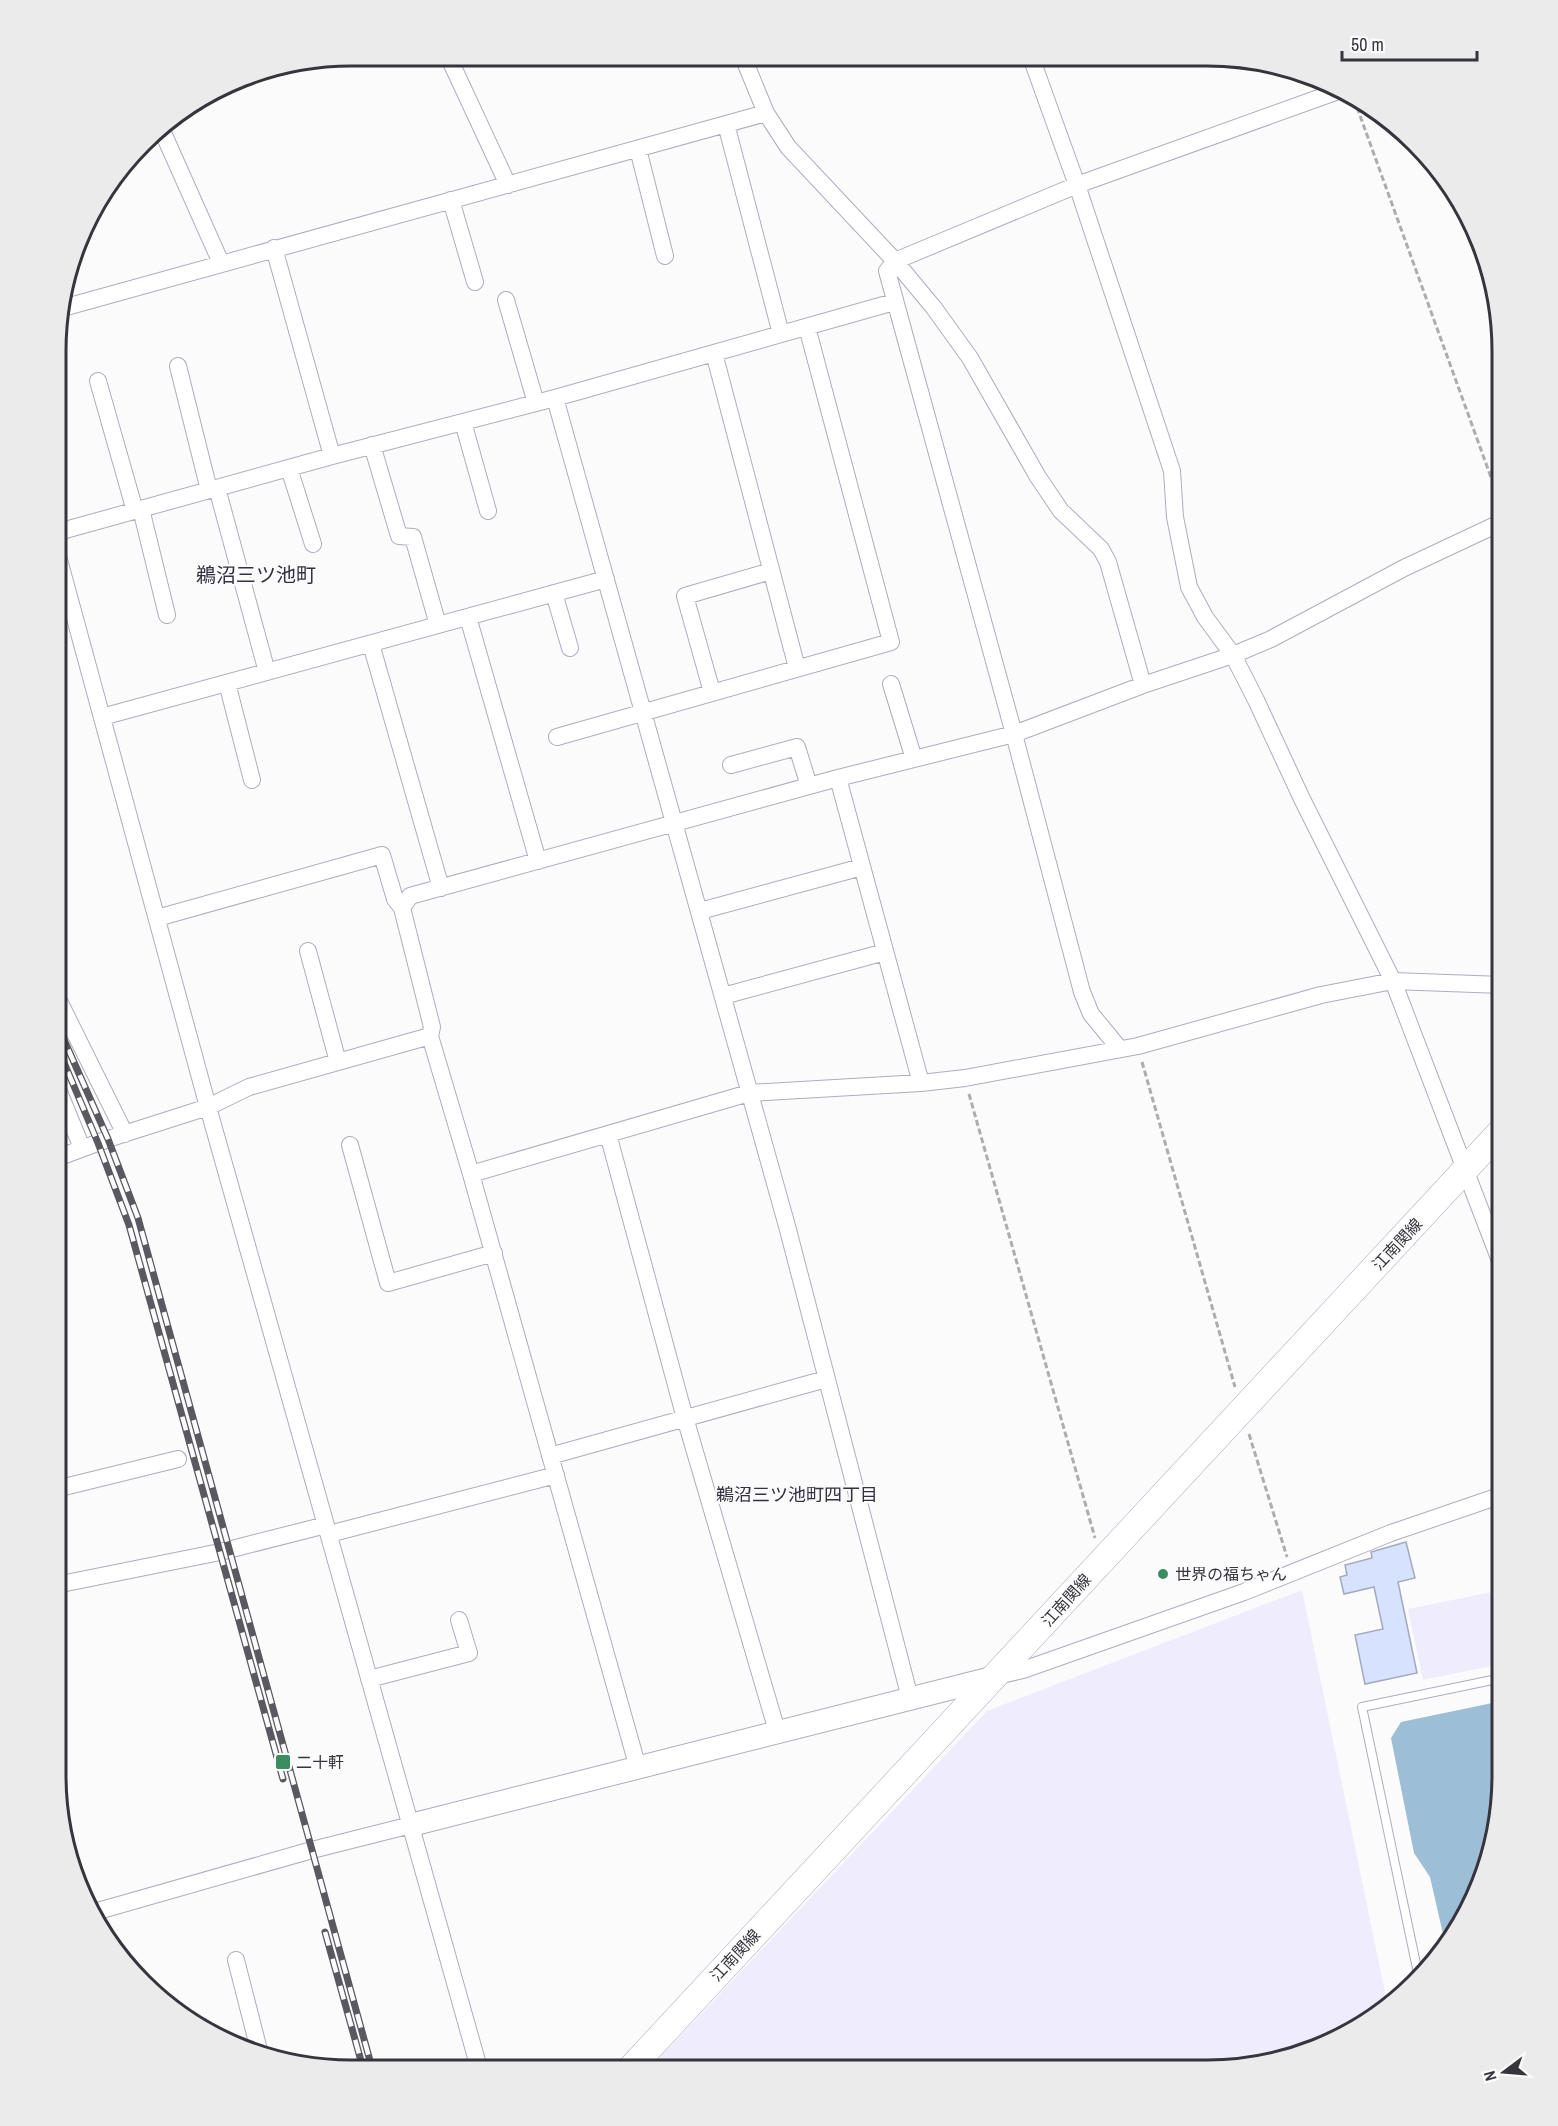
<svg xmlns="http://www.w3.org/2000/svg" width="1558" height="2126" viewBox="0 0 1558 2126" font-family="'Archivo Narrow','Noto Sans JP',sans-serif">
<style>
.built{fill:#efecfe}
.water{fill:#9cbed6}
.building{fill:#d7e2fe;stroke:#a2aabf;stroke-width:1.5}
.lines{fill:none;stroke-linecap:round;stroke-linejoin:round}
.lane-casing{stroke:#b0abc1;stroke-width:10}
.street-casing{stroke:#b0abc1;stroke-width:18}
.secondary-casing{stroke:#b0abc1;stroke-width:24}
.primary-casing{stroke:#b0abc1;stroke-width:27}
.path{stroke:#adacb0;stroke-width:3;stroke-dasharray:6 3;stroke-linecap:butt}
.lane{stroke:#fff;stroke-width:8}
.street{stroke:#fff;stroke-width:16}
.secondary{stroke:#fff;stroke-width:22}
.primary{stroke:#fff;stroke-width:26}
.rail-casing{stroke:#5a5860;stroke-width:7}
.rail{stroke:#fbfbfb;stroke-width:4.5;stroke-dasharray:14;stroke-linecap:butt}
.poi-dot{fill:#3b8d5f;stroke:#fbfbfb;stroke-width:2}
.labels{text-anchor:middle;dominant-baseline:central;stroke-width:4.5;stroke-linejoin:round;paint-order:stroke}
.street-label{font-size:16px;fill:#36343d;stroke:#fbfbfb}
.poi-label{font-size:16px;fill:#36343d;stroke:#fbfbfb;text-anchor:start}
.neighbourhood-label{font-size:18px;fill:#353143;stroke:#fbfbfb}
.quarter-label{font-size:20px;fill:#353143;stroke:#fbfbfb}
.rim{fill:none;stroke:#36343d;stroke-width:3}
</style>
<rect width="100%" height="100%" fill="#fbfbfb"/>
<path class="built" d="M 1302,1590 L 1388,2007 L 1338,2040 L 1283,2061 L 1207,2070 L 649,2069 L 987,1711 Z
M 1502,1590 L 1502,1664 L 1423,1680 L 1408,1609 Z"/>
<path class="water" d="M 1502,1701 L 1502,1794 L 1487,1870 L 1452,1939 L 1446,1947 L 1430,1877 L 1414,1853 L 1391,1738 L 1401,1722 Z"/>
<path class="building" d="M 1406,1542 L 1415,1578 L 1398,1582 L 1417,1673 L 1365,1684 L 1355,1635 L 1383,1629 L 1374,1587 L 1344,1594 L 1340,1577 L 1347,1575 L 1345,1565 L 1372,1558 L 1371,1552 Z"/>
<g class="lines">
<defs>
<path id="lane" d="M 1419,1978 L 1362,1707 L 1502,1678"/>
<path id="street" d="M 448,56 L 508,185
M 743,57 L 766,113 L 788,147 L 895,261 L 934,308 L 970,358 L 1038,477 L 1061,511 L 1101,549 L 1108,562 L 1143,685
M 1031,57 L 1077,185 L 1172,471 L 1175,517 L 1189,587 L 1205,617 L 1233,655 L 1256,700 L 1302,799 L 1393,981 L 1502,1266
M 726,124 L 781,334
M 160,126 L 221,263
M 638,149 L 665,256
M 451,200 L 475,282
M 274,248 L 332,456
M 506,300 L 536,403
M 59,309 L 766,113
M 714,353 L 797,668
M 178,366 L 209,490
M 98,381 L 135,511
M 555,398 L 787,1226 L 910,1698
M 463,422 L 488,511
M 372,445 L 399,536 L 413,537 L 438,625
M 289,468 L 313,544
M 217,488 L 267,672
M 141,509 L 167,615
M 58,532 L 332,456 L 555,398 L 894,302
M 58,556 L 208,1107 L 479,2068
M 554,593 L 570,648
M 468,617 L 538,861
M 371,644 L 441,888
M 227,683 L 252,780
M 891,684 L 914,759
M 712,692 L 685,596 L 771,571
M 102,717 L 606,579
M 557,737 L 891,642 L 807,327
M 731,765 L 797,747 L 809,786
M 838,778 L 921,1083
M 700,911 L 862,867
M 157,918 L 382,855 L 395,899 L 402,908
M 308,951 L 338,1062
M 723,996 L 885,952
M 57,997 L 125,1134
M 1119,1048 L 1091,1014 L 1082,992 L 1014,734 L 887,271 L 895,261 L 1077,185 L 1341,90
M 57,1087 L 82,1148
M 608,1134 L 683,1411 L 777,1731
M 350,1145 L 388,1283 L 494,1253
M 57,1158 L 108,1139 L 208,1107 L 249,1087 L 430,1036
M 471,1174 L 749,1093 L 921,1083 L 965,1078 L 1138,1046 L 1321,995 L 1393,981 L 1502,985
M 550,1456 L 826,1379
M 56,1489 L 178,1459
M 329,1534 L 556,1475
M 56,1585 L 220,1552 L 326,1525
M 997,1676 L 1023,1670 L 1244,1592 L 1391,1533 L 1502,1495
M 369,1679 L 469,1653 L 459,1620
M 638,1768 L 471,1174 L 430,1036 L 432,1027 L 402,908 L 410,896 L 838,778 L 1014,734 L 1143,685 L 1233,655 L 1271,639 L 1404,568 L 1502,522
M 91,1913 L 312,1850 L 411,1825
M 236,1960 L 260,2054"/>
<path id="secondary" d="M 411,1825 L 996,1677"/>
<path id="primary" d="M 630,2069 L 1502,1130"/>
</defs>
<use href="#lane" class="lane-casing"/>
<use href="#street" class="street-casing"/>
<use href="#secondary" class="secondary-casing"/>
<use href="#primary" class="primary-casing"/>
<path class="path" d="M 1354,99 L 1501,505
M 1142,1062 L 1235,1387
M 969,1094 L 1095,1538
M 1249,1434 L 1287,1557"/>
<use href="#lane" class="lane"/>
<use href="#street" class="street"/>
<use href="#secondary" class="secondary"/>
<use href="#primary" class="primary"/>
<defs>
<path id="rail" d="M 57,1024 L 108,1139 L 138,1218 L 372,2068
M 57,1046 L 98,1143 L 129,1225 L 283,1779
M 325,1932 L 363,2068"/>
</defs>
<use href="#rail" class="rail-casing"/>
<use href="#rail" class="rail"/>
</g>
<g class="poi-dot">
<circle cx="1163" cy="1574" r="6"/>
<rect x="275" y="1754" width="16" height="16" rx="3"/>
</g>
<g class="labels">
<g class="street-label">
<text transform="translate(1397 1244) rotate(-47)">江南関線</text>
<text transform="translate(1066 1600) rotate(-48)">江南関線</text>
<text transform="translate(735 1955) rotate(-47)">江南関線</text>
</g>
<g class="poi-label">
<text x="1175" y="1574">世界の福ちゃん</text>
<text x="296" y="1762">二十軒</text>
</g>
<g class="neighbourhood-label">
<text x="797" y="1494">鵜沼三ツ池町四丁目</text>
</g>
<g class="quarter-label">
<text x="256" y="574">鵜沼三ツ池町</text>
</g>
</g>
<path d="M0 0H1558V2126H0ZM351 66H1207A285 285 0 0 1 1492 351V1775A285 285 0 0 1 1207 2060H351A285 285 0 0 1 66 1775V351A285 285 0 0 1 351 66Z" fill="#ebebec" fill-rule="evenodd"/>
<path class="rim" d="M351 66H1207A285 285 0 0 1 1492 351V1775A285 285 0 0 1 1207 2060H351A285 285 0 0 1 66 1775V351A285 285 0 0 1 351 66Z"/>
<g transform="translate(1504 2072) rotate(254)" stroke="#fbfbfb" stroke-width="4.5" paint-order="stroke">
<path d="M0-4.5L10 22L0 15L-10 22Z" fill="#36343d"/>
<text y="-9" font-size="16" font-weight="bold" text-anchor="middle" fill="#36343d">N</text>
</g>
<path d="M1342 51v9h135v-9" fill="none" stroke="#36343d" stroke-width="3"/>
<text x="1351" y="51" font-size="18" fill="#36343d" stroke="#fbfbfb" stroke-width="4.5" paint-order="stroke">50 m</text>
</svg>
